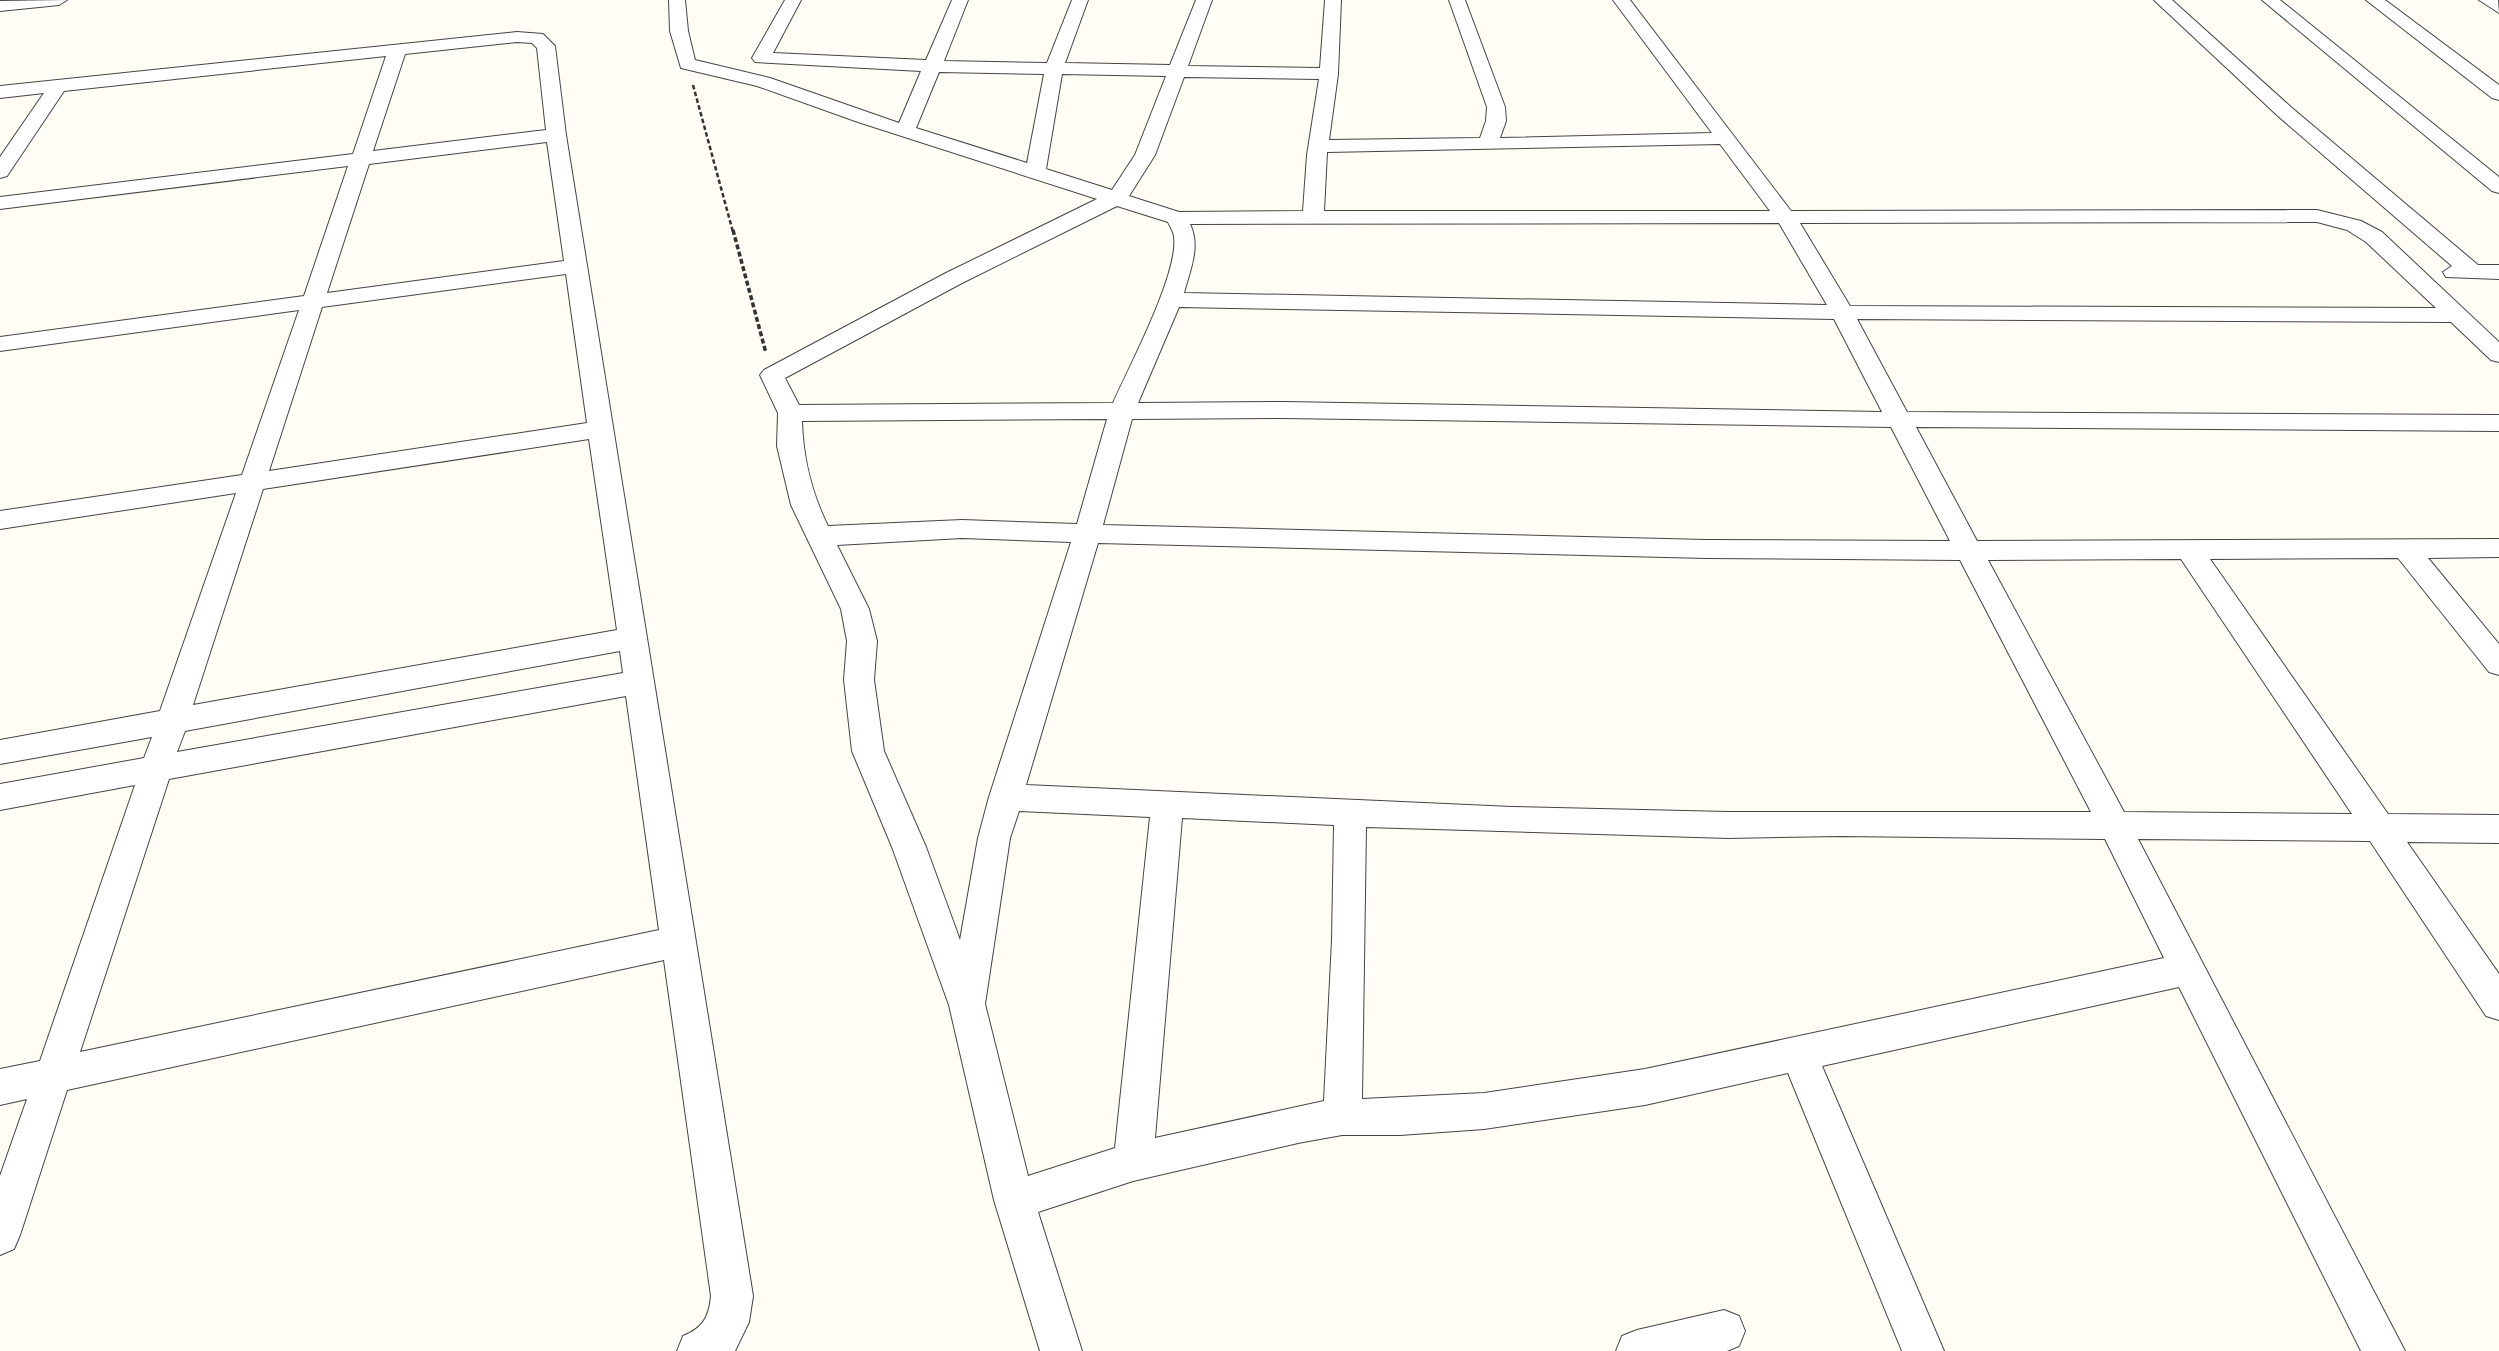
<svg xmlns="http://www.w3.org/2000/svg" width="2499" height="1351" viewBox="0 0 2499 1351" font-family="'Roboto Serif',serif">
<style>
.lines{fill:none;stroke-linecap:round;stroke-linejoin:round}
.minor-casing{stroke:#444;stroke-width:2}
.path-far1{stroke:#333;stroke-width:2.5;stroke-dasharray:4.5 2.5;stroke-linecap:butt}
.path{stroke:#333;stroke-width:3.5;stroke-dasharray:5 2.5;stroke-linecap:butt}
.minor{fill:#fff;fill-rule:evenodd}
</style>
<rect width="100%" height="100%" fill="#fffdf5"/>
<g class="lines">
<defs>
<path id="minor" d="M 67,0 L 59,5 L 0,11 L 0,1 Z
M 669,0 L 685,0 L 688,31 L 695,60 L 770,78 L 899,123 L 921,71 L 755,62 L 752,58 L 785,0 L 801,0 L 773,53 L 926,60 L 952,0 L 968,0 L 944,61 L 1047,63 L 1072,0 L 1088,0 L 1065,63 L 1170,65 L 1196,0 L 1212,0 L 1188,66 L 1320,68 L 1325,0 L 1341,0 L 1338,74 L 1329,140 L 1480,138 L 1486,121 L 1487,107 L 1449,0 L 1465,0 L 1505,107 L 1506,121 L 1500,138 L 1712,133 L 1613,0 L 1630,0 L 1791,211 L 2317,210 L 2361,221 L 2382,232 L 2499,342 L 2499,362 L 2491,360 L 2451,322 L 1857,319 L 1907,412 L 2499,415 L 2499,431 L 1916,427 L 1977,541 L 2499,539 L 2499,557 L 2428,558 L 2499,644 L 2499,675 L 2489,672 L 2398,558 L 2210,559 L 2388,814 L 2499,815 L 2499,843 L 2407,842 L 2499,974 L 2499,1020 L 2486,1016 L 2370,841 L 2138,839 L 2405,1351 L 2361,1351 L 2179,987 L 1822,1066 L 1944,1351 L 1902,1351 L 1788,1073 L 1645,1105 L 1484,1129 L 1400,1135 L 1342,1135 L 1298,1143 L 1133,1181 L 1038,1212 L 1082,1351 L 1040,1351 L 994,1200 L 949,1005 L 892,847 L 852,751 L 844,680 L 847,641 L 841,609 L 791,505 L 777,446 L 778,413 L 760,375 L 764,370 L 946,273 L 1097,199 L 858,122 L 757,86 L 681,68 L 670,31 ZM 939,72 L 1044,74 L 1027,163 L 916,128 ZM 1062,74 L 1166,76 L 1135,155 L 1112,190 L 1046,169 ZM 1184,77 L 1319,79 L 1307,155 L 1303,211 L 1179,212 L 1129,196 L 1155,155 ZM 1720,144 L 1770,211 L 1324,211 L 1327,152 ZM 1117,206 L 1168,222 C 1170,227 1174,232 1174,237 C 1179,273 1129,367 1113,403 L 799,405 L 785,378 L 962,283 ZM 2317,222 L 2347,230 L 2366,242 L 2436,308 L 1850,306 L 1800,223 ZM 1779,223 L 1827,305 L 1184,293 C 1190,270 1201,247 1190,224 ZM 1179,307 L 1834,319 L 1882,412 L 1283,402 L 1138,403 ZM 1283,418 L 1891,427 L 1950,541 L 1706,540 L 1103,525 L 1132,419 ZM 1107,419 L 1077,524 L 962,520 L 828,526 C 812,494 803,457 802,421 ZM 962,538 L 1071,542 L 989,797 L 978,838 L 960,940 L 926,847 L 884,751 L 874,680 L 877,641 L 869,609 L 837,545 ZM 1098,543 L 1706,558 L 1960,560 L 2091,812 L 1728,812 L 1512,807 L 1026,785 ZM 2181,559 L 2352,814 L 2124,812 L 1988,560 ZM 1019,811 L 1150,817 L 1115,1148 L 1028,1176 L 985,1004 L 1010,838 ZM 1182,818 L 1334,825 L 1332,940 L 1324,1101 L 1155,1138 ZM 1366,827 L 1728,838 L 1842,836 L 2105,839 L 2164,958 L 1645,1069 L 1484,1093 L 1362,1099 Z
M 2154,0 L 2172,0 L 2292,108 L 2478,265 L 2499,265 L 2499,279 L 2446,277 L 2443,272 L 2452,266 L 2278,116 Z
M 2262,0 L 2280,0 L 2499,177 L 2499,193 L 2492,191 Z
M 2366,0 L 2385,0 L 2499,85 L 2499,100 L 2492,98 Z
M 2479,0 L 2498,0 L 2499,13 Z
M 517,32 L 543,34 L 555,46 L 566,135 L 753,1296 L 749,1322 L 735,1351 L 677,1351 L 683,1336 C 703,1328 709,1317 711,1296 L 664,960 L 67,1090 L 20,1235 L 14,1249 L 0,1255 L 0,1176 L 27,1099 L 0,1105 L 0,1069 L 40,1061 L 135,785 L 0,810 L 0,784 L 144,758 L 152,737 L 0,764 L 0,740 L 160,711 L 236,493 L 0,529 L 0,511 L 242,475 L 299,310 L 0,351 L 0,337 L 304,296 L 348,166 L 0,209 L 0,197 L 353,154 L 386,56 L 64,91 L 7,176 L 0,178 L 0,157 L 44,93 L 0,98 L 0,86 ZM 517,42 L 532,43 L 537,48 L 546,130 L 373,151 L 405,54 ZM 547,142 L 564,261 L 327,293 L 369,164 ZM 566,274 L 587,423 L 269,471 L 322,307 ZM 589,439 L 617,630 L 193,705 L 263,489 ZM 620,651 L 623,673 L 177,752 L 185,731 ZM 626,696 L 659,930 L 80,1052 L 169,779 Z
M 1724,1310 L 1739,1316 L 1745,1331 L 1739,1346 L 1727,1351 L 1616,1351 L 1622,1336 L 1637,1330 Z"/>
</defs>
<use href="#minor" class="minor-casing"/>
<path class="path-far1" d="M 693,85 L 733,232"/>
<path class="path" d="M 733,230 L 766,353"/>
<use href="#minor" class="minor"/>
</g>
</svg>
